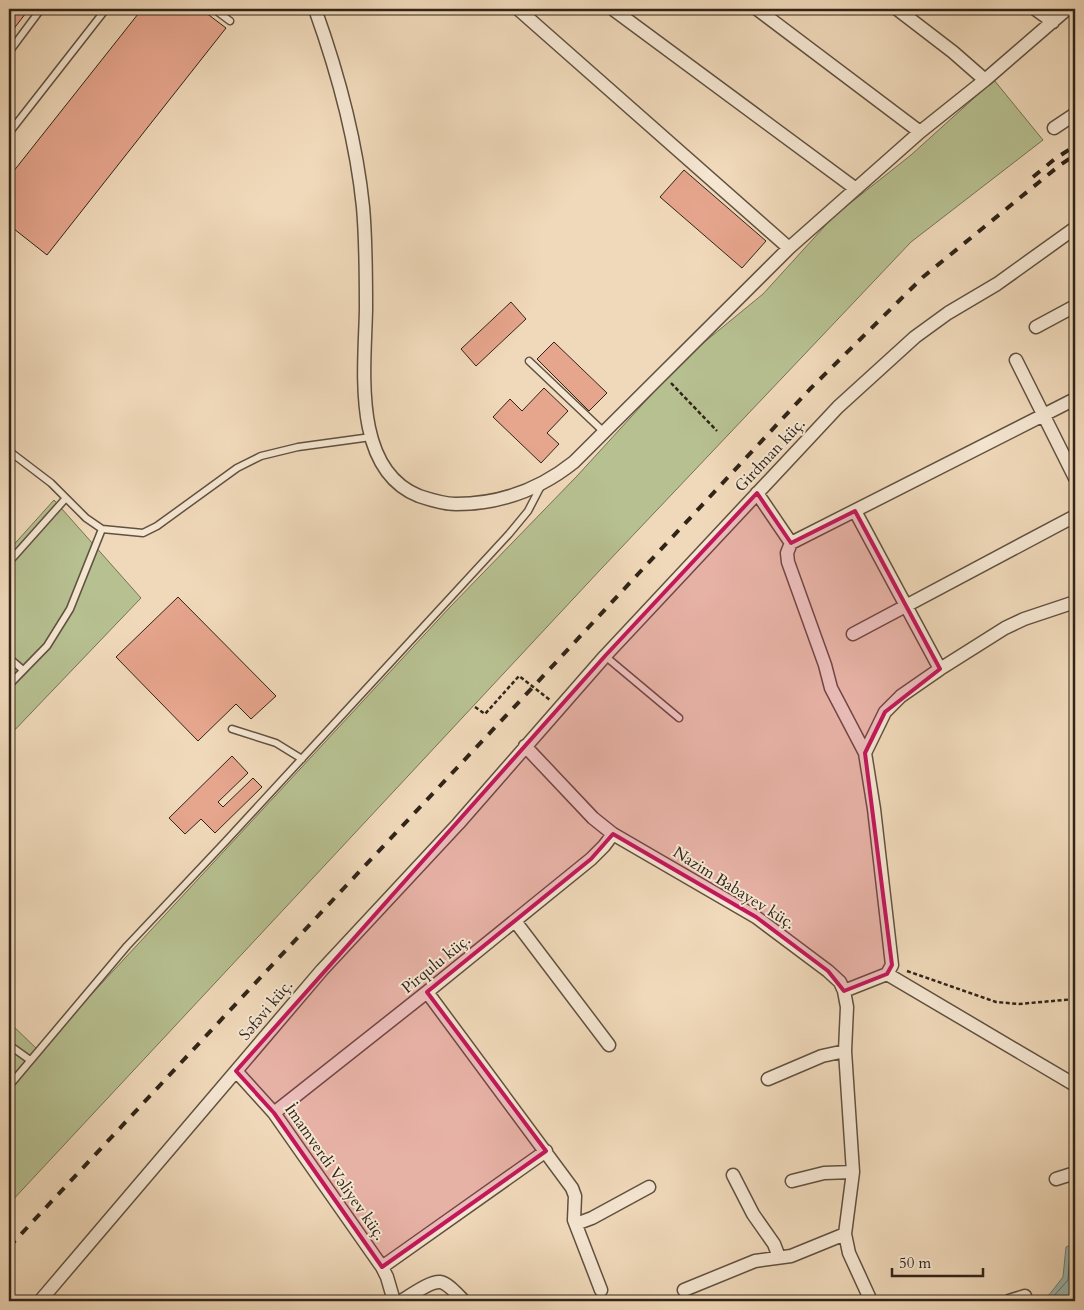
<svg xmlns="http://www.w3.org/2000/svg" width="1084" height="1310" viewBox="0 0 1084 1310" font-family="Cardo,serif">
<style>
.green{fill:#b7c091;stroke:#747254}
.water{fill:#9abab3;stroke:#707e75}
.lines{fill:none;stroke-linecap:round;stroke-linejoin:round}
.shore{stroke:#656f66;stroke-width:1}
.building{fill:#e6a58d;stroke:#302418}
.service-casing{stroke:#605140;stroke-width:9}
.minor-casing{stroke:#605140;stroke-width:15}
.path{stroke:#302418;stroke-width:2.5;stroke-dasharray:4 2.5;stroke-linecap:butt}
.service{stroke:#f5e6d2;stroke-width:6}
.minor{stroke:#f5e6d2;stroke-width:12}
.rail{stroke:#302418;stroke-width:4;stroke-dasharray:9 9;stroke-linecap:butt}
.marked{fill:#c2185b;fill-opacity:0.2;stroke:#c2185b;stroke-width:4;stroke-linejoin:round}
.labels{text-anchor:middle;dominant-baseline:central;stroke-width:4;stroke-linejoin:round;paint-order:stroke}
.street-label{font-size:16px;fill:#302418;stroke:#f5e6d2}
</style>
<rect width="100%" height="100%" fill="#f0d9ba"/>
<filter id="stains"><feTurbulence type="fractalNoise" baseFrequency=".004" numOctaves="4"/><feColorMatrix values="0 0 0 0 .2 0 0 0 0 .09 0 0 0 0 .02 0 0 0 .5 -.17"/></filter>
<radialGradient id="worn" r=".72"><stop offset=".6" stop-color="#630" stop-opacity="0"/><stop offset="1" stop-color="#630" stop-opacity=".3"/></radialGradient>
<path class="green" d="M 994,80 L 1043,140 L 911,242 L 601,569 L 9,1204 L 9,1022 L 39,1051 L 450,607 L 577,476 L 685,358 L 763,294 L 834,216 L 911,155 Z
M 54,500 L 141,598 L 9,736 L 9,550 Z"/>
<path class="water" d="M 1075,1243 L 1075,1301 L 1030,1301 L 1049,1295 L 1063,1277 L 1066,1247 Z"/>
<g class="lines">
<path class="shore" d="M 1046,1301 L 1052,1298 L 1068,1280 L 1070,1252 L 1075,1248"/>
</g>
<path class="building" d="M 9,9 L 29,9 L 9,35 Z
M 142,9 L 201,9 L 226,28 L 47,255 L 9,225 L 9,177 Z
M 684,170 L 766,241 L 742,268 L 660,197 Z
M 511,302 L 526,319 L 476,366 L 461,349 Z
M 554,342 L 607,393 L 589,411 L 537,359 Z
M 544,388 L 568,411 L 547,433 L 559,444 L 541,463 L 493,417 L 510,399 L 522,411 Z
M 178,597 L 276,696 L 251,719 L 236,704 L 198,741 L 116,657 Z
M 232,756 L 248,773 L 218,802 L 223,807 L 253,778 L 262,787 L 215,833 L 201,819 L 185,834 L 169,818 Z"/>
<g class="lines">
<defs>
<path id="service" d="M 214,9 L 230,21
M 9,52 L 41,9
M 9,133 L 106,9
M 529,361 L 605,433
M 9,451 L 51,483 L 86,518 L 102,529 L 143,533 L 157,526 L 237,468 L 261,456 L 298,447 L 371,437
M 9,562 L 66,498
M 605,656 L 679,718
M 9,658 L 23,670
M 9,685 L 47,646 L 70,609 L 102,529
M 232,729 L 276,743 L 302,759
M 9,1045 L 30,1060
M 9,1086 L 127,946 L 225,842 L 509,534 L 528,511 L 541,486"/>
<path id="minor" d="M 315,9 C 338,73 356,138 363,207 C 366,240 366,275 366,309 C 365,367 351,469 419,496 C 431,500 444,504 456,504 C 501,504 539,490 574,462 L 789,248 L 920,132 L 985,80 L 1067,9
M 518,9 L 789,248
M 757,9 L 920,132
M 897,9 L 953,52 L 985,80
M 1035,9 L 1053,22
M 614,10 L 856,189
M 1054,128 L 1075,114
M 1036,327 L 1075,306
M 1016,360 L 1075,478
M 757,493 L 791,543
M 855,511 L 940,669
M 853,634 L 1075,516
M 525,746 L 593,818 L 613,834 L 756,917 L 828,971 L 840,982 L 844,991 L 847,1007 L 845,1051 L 853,1172 L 845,1234 L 849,1253 L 871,1301
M 865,753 L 885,712 L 901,696 L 940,669 L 1005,628 L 1024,619 L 1075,602
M 515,921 L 609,1045
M 887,974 L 1075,1085
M 844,991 L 887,974 L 892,965 L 874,809 L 865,753 L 831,688 L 825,665 L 788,562 L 787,553 L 791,543 L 1075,399
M 427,992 L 572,1188 L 575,1196 L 574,1220 L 601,1290
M 236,1071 L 274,1113 L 382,1267 L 387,1277 L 394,1301
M 768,1079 L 822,1056 L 845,1051
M 274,1113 L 427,992 L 591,859 L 604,846 L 613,834
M 733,1175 L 753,1214 L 774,1244 L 779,1257
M 1056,1179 L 1075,1173
M 792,1181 L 824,1173 L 853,1172
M 576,1224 L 592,1218 L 649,1187
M 382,1267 L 546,1151
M 684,1290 L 755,1261 L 791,1256 L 845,1234
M 40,1301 L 322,970 L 458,824 L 605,656 L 838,407 L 915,337 L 948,313 L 997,284 L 1075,228
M 401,1301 C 410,1296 430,1281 440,1282 C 448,1283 458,1295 464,1301
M 1009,1301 L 1025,1296"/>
</defs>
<use href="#service" class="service-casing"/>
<use href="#minor" class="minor-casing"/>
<path class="path" d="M 671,383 L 717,431
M 475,707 L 485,714 L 519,676 L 550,700
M 907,971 L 996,1002 L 1019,1004 L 1075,999"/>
<use href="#service" class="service"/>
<use href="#minor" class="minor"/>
<path class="rail" d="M 1033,177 L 1056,158 L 1075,146
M 9,1247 L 344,888 L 533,687 L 810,389 L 923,277 L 1060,165 L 1075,155"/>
</g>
<path class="marked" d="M 757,493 L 791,543 L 855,511 L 940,669 L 885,712 L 865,753 L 892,965 L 887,974 L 844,991 L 828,971 L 756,917 L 613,834 L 591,859 L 427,992 L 546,1151 L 382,1267 L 274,1113 L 236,1071 L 605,656 Z"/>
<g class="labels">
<g class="street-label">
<text transform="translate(770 455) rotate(-47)">Girdman küç.</text>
<text transform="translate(734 888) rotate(32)">Nazim Babayev küç.</text>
<text transform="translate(436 964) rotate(-39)">Pirqulu küç.</text>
<text transform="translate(266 1010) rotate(-50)">Səfəvi küç.</text>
<text transform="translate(335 1172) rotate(55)">İmamverdi Vəliyev küç.</text>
</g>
</g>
<rect width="1084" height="1310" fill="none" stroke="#f0d9ba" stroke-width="30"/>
<rect x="10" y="10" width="1064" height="1290" fill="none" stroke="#302418" stroke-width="2.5"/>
<rect x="15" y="15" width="1054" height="1280" fill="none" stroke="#302418"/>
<path d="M892 1268v8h91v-8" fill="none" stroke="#302418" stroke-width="2.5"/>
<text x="899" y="1268" font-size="15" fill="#302418" stroke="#f5e6d2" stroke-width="4" paint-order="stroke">50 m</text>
<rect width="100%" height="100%" filter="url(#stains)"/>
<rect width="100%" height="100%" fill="url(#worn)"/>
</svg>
